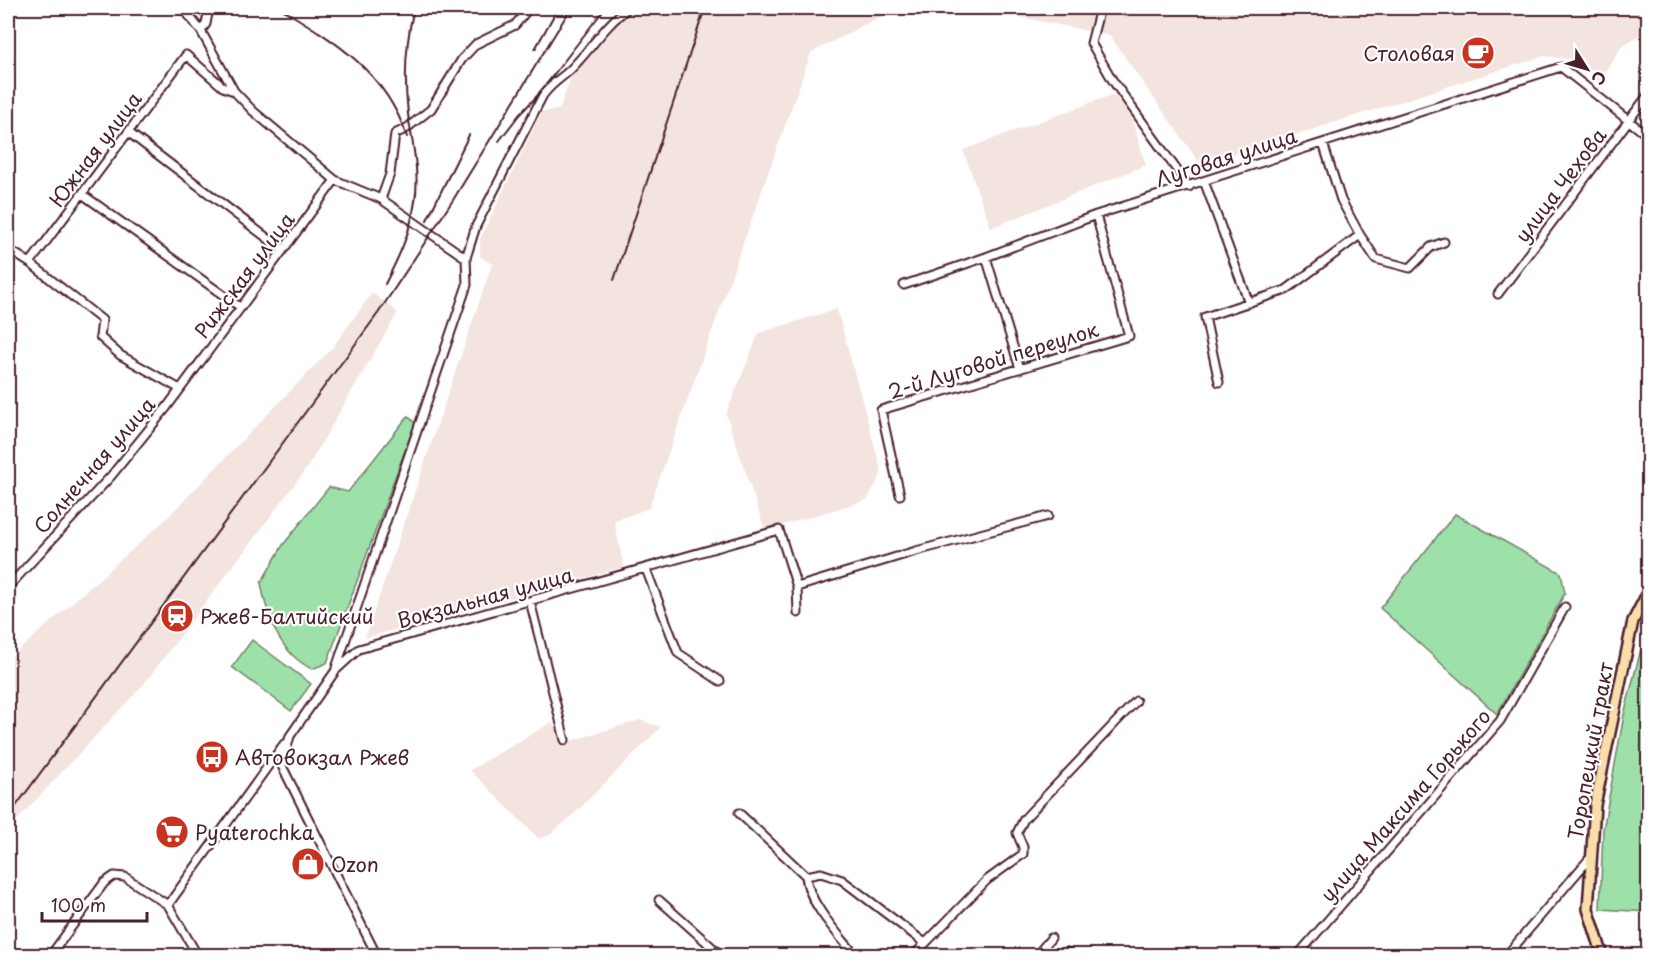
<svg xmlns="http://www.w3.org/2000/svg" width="1656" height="963" viewBox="0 0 1656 963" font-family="'Playpen Sans',sans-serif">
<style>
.built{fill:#f4e4e0}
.green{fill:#9de0aa;stroke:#74806a;stroke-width:1.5}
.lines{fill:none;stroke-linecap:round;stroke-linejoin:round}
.minor-casing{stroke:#4a1f2b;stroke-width:11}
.major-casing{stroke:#4a1f2b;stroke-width:14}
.minor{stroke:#fff;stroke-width:7}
.major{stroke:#f9deab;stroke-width:9}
.rail{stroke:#4a1f2b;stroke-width:2}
.labels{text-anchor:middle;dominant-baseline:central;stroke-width:4.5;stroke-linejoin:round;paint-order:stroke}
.poi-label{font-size:20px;fill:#4a1f2b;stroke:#fff;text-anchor:start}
.street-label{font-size:20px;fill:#4a1f2b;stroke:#fff}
</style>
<rect width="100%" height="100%" fill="#fff"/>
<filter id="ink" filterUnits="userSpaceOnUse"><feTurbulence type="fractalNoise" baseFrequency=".0167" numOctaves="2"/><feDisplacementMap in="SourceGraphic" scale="12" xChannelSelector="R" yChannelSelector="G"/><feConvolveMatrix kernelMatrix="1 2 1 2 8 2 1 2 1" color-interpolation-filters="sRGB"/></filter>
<g filter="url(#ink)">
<path class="built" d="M 628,8 L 896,8 L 811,53 L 649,508 L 614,521 L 624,567 L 365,638 L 492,264 L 480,257 L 480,239 L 542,111 L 559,110 L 571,77 Z
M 974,8 L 1648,8 L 1648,30 L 1622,46 L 1598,83 L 1583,61 L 1544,56 L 1201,165 L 1109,35 Z
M 1114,94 L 1131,116 L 1146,165 L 991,228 L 963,150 Z
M 372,293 L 398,312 L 307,468 L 144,684 L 8,830 L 8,660 L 163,522 L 332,348 Z
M 837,309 L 882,473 L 867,500 L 765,530 L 726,414 L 759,333 Z
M 640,720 L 661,727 L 577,811 L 550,835 L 539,839 L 470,770 L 552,722 L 564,743 Z"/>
<path class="green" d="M 408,416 L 415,423 L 327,663 L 312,669 C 279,653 267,617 261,583 L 283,545 L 329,487 L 348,492 Z
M 1455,514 L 1561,573 L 1565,593 L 1497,714 L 1380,608 Z
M 252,640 L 311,684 L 291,711 L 232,667 Z
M 1641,649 L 1648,651 L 1648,912 L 1600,909 L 1603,830 L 1624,715 Z"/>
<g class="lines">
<defs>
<path id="minor" d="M 183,8 L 201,31 L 234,91 L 253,111 L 335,180 L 381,199 L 466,258
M 1100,8 L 1091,43 L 1113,81 L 1189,187
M 201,31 L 206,24 L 209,8
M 128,132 L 283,250
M 1323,143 L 1341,200 L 1360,235
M 1204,181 L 1249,303
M 82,194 L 240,307
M 381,199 L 390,174 L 395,134 L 407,128 L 431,109 L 462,59 L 476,44 L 515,25 L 529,8
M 8,249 L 30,263 L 102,320 L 100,337 L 120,355 L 180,389
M 986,257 L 1020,369
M 30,263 L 186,55 L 223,87 L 234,91
M 904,285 L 986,257 L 1096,215 L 1561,67 L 1648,136
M 1498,294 L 1648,95
M 1219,382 L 1205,317 L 1286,290 L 1360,235 L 1376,259 L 1410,268 L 1431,247 L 1444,242
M 900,495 L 881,410 L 1129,336 L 1096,215
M 646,569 L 678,653 L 720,681
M 8,587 L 111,476 L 167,407 L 335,180
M 797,587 L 916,551 L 1048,516
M 530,601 L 565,740
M 336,668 L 467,285 L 466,258 L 476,226 L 543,95 C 553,82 559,80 570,70 C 590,50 605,25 628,8
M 739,813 L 806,876 C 808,903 839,935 856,956
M 806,876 L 821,873 L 842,880 L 925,943
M 659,900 L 722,956
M 168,905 L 284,744
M 50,956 L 104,883 L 114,876 L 125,877 L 168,905 L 198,956
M 377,956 L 282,766 L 290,736 L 336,670 L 359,649 L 779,530 L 797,587 L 798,613
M 913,956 L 987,880 L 1023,854 L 1023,847 L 1017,833 L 1024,819 L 1136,701
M 1036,956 L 1051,938
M 1064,956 L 1067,952
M 1297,956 L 1500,721 L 1565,607
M 1506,956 L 1590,858"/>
<path id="major" d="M 1603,956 L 1588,909 L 1595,805 L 1633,621 L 1648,592"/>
</defs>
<use href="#minor" class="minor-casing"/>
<use href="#major" class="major-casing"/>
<use href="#minor" class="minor"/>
<use href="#major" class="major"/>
<path class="rail" d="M 280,8 C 335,41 386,72 407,137
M 535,49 L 558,8
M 499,141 L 519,115 L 538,95 L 605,8
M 427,220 L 469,135
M 614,280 L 705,8
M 385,284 C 399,257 411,231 415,201 C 420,172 412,142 408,114 C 404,80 406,41 414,8
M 8,817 L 379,312 L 453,200 L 571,8"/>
</g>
</g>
<defs>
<symbol id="cafe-disc" viewBox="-11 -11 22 22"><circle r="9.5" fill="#c8321e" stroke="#fff"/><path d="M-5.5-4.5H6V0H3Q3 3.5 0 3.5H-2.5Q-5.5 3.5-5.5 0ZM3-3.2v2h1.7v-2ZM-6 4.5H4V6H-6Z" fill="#fff"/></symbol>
<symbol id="station-disc" viewBox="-11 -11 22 22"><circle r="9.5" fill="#c8321e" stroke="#fff"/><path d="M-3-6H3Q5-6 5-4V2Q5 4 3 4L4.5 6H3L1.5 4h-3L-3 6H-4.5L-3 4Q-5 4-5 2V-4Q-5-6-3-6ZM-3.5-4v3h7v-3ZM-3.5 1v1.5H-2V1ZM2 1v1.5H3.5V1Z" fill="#fff"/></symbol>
<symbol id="bus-disc" viewBox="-11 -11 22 22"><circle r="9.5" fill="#c8321e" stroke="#fff"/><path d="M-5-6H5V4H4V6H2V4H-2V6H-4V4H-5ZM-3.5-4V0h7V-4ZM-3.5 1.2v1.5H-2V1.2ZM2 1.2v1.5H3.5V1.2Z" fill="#fff"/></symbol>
<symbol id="supermarket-disc" viewBox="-11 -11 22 22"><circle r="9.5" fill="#c8321e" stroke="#fff"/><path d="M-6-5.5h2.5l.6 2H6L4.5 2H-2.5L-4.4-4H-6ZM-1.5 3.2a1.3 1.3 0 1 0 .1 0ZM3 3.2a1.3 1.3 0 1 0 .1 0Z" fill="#fff"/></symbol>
<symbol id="shop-disc" viewBox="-11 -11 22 22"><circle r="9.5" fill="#c8321e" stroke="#fff"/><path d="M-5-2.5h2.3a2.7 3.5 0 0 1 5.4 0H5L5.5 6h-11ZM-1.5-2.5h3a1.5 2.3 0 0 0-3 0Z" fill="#fff"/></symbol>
</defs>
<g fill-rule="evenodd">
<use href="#cafe-disc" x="1459" y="34" width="38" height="38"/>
<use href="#station-disc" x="158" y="597" width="38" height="38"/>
<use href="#bus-disc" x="193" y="738" width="38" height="38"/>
<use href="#supermarket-disc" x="153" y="813" width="38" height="38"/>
<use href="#shop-disc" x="289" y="845" width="38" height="38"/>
</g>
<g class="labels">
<g class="poi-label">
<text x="1455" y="53" text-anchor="end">Столовая</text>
<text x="200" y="616">Ржев-Балтийский</text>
<text x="235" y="757">Автовокзал Ржев</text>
<text x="195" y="832">Pyaterochka</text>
<text x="331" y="864">Ozon</text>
</g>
<g class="street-label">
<text transform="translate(95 149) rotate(-53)">Южная улица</text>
<text transform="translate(1226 157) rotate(-18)">Луговая улица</text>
<text transform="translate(1560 185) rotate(-53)">улица Чехова</text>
<text transform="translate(244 275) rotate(-53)">Рижская улица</text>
<text transform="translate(993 360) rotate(-17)">2-й Луговой переулок</text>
<text transform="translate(94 465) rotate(-49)">Солнечная улица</text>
<text transform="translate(485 597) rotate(-15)">Вокзальная улица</text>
<text transform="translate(1590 751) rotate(-80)">Торопецкий тракт</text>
<text transform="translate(1405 805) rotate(-49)">улица Максима Горького</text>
</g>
</g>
<rect width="1656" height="963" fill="none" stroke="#fff" stroke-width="30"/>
<rect x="15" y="15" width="1626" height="933" fill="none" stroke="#4a1f2b" stroke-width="2" filter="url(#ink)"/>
<g transform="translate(1587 69) rotate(127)" stroke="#ffffff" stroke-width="4.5" paint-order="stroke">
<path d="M0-4.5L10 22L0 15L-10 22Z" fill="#4a1f2b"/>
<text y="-9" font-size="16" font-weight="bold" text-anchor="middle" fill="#4a1f2b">С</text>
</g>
<path d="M42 912v9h105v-9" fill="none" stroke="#4a1f2b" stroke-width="3"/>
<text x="51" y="912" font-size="18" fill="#4a1f2b" stroke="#ffffff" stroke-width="4.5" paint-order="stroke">100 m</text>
</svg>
